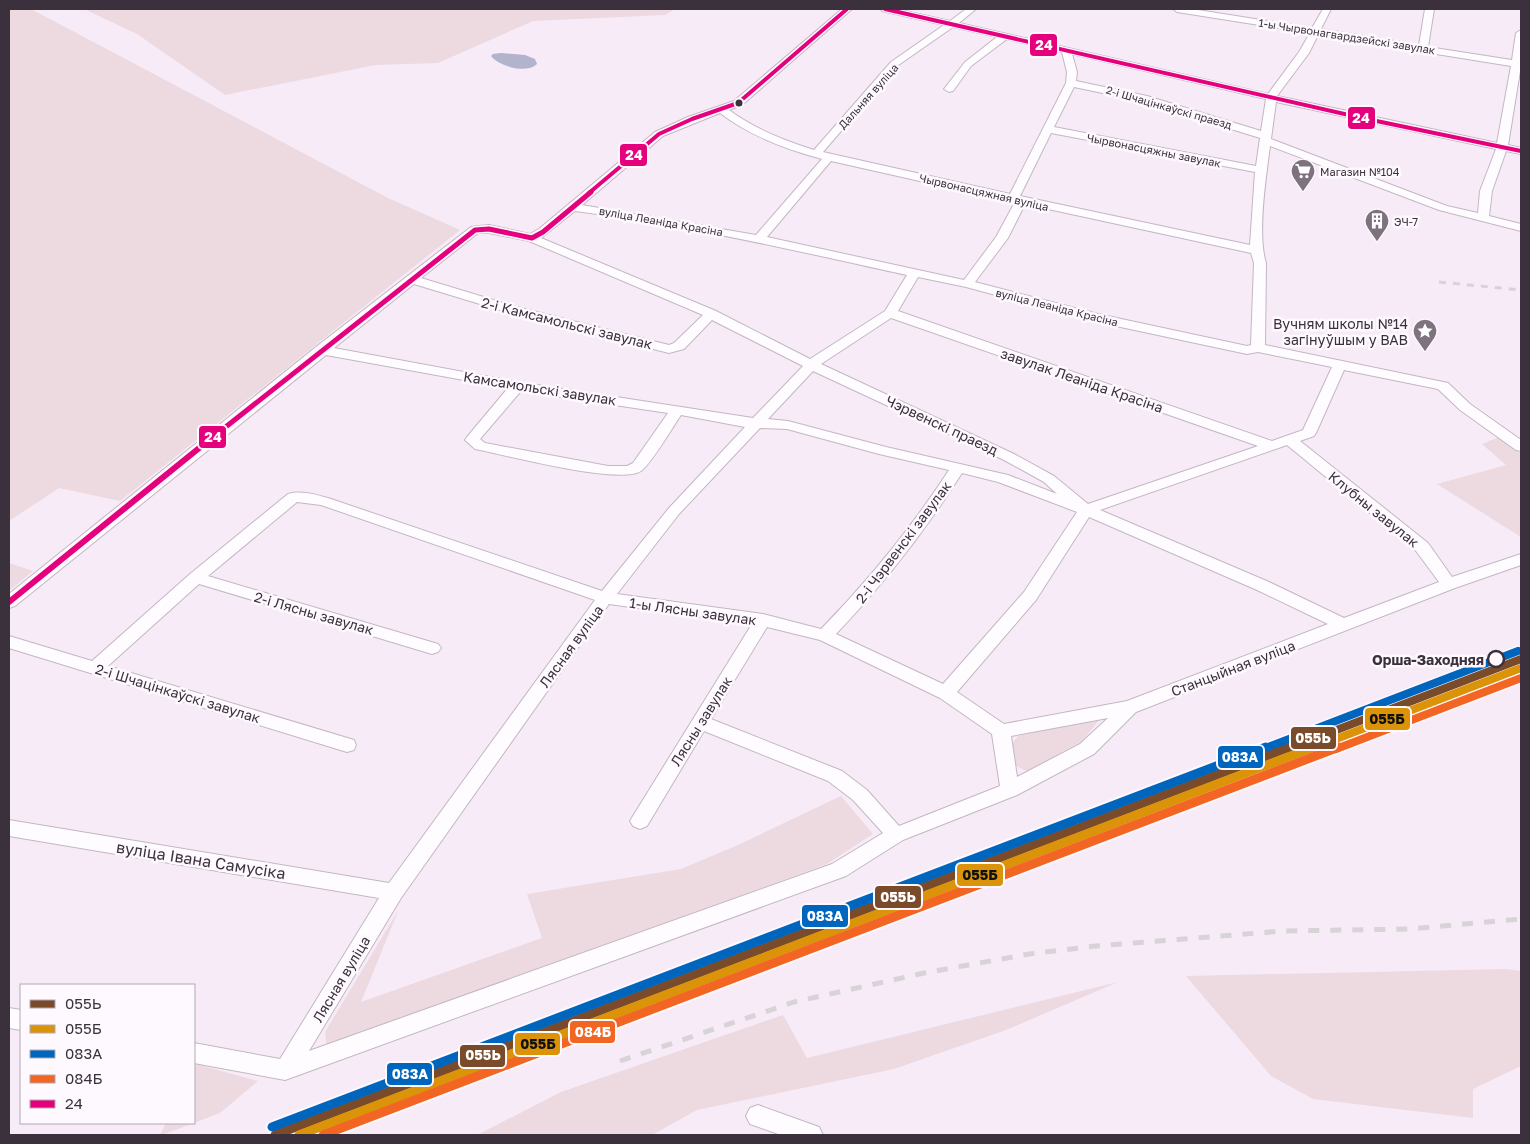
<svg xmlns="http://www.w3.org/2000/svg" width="1530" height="1144" viewBox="0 0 1530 1144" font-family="'Golos Text',sans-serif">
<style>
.green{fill:#edd9e0}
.water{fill:#b2b3cd}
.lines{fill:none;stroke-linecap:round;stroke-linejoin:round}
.minor-casing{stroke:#c2b7c3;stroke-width:2}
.minor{fill:#fefcfe;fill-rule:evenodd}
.rail-far2{stroke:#d7d3d7;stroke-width:3;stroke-dasharray:7 7;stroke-linecap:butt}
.rail-far1{stroke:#d7d3d7;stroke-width:4;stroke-dasharray:9 9;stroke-linecap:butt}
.rail{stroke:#d7d3d7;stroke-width:5;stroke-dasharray:11 11;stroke-linecap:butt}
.bus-1-far2-casing{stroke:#fef9ff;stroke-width:6}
.bus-1-far1-casing{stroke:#fef9ff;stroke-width:8}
.bus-1-casing{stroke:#fef9ff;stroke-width:10}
.bus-1-far2{stroke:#e5007d;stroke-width:4}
.bus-1-far1{stroke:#e5007d;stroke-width:5}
.bus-1{stroke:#e5007d;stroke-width:6}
.rail-1-far1-casing{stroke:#fef9ff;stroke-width:11}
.rail-1-casing{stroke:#fef9ff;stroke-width:13}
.rail-2-far1-casing{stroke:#fef9ff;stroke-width:11}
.rail-2-casing{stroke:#fef9ff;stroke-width:13}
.rail-3-far1-casing{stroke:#fef9ff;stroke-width:11}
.rail-3-casing{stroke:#fef9ff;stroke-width:13}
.rail-4-far1-casing{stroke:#fef9ff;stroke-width:11}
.rail-4-casing{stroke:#fef9ff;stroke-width:13}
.rail-1-far1{stroke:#7a4b2a;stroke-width:8}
.rail-1{stroke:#7a4b2a;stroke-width:9}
.rail-2-far1{stroke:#db9409;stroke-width:8}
.rail-2{stroke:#db9409;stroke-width:9}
.rail-3-far1{stroke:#0065bd;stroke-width:8}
.rail-3{stroke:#0065bd;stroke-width:9}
.rail-4-far1{stroke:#f26522;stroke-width:8}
.rail-4{stroke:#f26522;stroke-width:9}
.bus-dot{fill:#3b313c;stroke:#fef9ff;stroke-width:2}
.stop-dot{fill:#fef9ff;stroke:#3b313c;stroke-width:2.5}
.labels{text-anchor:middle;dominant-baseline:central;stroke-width:5;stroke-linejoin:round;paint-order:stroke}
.far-street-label{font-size:11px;fill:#3b313c;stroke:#fef9ff}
.far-poi-label{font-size:11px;fill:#3b313c;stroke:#fef9ff;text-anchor:start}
.street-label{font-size:14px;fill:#3b313c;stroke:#fef9ff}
.poi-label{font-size:14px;fill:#3b313c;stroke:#fef9ff;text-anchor:end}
.stop-label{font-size:14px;font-weight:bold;fill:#3b313c;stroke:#fef9ff;text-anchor:end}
.near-street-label{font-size:16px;fill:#3b313c;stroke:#fef9ff}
.line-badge{stroke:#fef9ff;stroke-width:2}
.badge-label{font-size:14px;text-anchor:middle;font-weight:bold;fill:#fff}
.pale-badge-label{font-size:14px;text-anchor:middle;font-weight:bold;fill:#111}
</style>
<rect width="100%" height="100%" fill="#f7ebf8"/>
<path class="green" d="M 9,9 L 31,9 L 388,198 L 460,230 L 120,501 L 59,488 L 9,521 Z
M 84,9 L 675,9 L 665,15 L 533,21 L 438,63 L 375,65 L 225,95 L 137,34 Z
M 1499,437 L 1521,454 L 1521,537 L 1437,484 L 1506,465 L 1482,444 Z
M 9,563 L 33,571 L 9,591 Z
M 1101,718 L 1082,741 L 1027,771 L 1016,766 L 1012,744 L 1018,736 Z
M 841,796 L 873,834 L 827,864 L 327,1048 L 325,1032 L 399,909 L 361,1002 L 542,938 L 527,894 L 681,869 L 738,845 Z
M 1506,969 L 1521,971 L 1521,1066 L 1473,1089 L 1473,1118 L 1313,1099 L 1271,1076 L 1186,976 Z
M 1118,982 L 1006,1030 L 894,1069 L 697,1110 L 652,1135 L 477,1135 L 561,1092 L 783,1015 L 807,1058 Z
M 196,1064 L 258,1081 L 220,1113 L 162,1135 L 160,1135 L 166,1123 L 194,1123 L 194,1068 Z"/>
<path class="water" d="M 501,53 L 525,55 L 535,59 L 537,64 C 527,74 500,67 491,56 L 493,54 Z"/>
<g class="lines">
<defs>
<path id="minor" d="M 842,9 L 852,9 L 742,105 L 729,110 C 755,129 783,140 814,150 L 891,62 L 944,25 L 882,11 L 881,9 L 896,9 L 950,21 L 966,9 L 976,9 L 959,23 L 1268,94 L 1299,52 L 1310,33 L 1177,12 L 1173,9 L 1192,9 L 1312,28 L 1323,9 L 1331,9 L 1321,29 L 1419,45 L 1425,9 L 1434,9 L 1428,47 L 1512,60 L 1516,33 L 1521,30 L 1521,65 L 1508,145 L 1521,148 L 1521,154 L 1506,151 L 1492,191 L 1489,216 L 1521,224 L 1521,231 L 1439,210 L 1270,146 C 1266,177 1257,235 1266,263 L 1265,345 L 1448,383 L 1470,404 L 1521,440 L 1521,451 L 1516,450 L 1460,410 L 1438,389 L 1344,370 L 1316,433 L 1314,436 L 1300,441 L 1428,543 L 1452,577 L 1521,554 L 1521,565 L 1455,588 L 1136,712 L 1094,754 L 1017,795 L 903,840 L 846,876 L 285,1080 L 194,1063 L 194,1043 L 280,1059 L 379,898 L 9,836 L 9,820 L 389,883 L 595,600 L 321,505 L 297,502 L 208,576 L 438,644 L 441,648 L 438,652 L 432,654 L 199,584 L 108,666 L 354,740 L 356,745 L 354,750 L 347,752 L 9,648 L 9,636 L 92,661 L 190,574 L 288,494 C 302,490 317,495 331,499 L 602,591 L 669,508 L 745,427 L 681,415 C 672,428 652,463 641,471 C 620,485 509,456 480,450 L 475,449 L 465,440 L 467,437 L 508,388 L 326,355 L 15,606 L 9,608 L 9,594 L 316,347 L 471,227 L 489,225 L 530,234 L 539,229 L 655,132 L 688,117 L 734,101 ZM 953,27 L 997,37 L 965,62 L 944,89 L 949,92 L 953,91 L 971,66 L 1007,39 L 1062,52 L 1067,72 L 1066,83 L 1010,194 L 823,152 L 897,66 ZM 1318,35 L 1511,66 L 1497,143 L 1277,96 L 1309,53 ZM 1072,54 L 1266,99 L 1261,131 L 1147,96 L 1076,81 L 1077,72 ZM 1074,87 L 1141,101 L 1260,138 L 1256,166 L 1054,127 ZM 1276,102 L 1496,149 L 1480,191 L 1478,213 L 1447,206 L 1271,139 ZM 720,113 C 750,136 785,149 822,159 L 756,235 L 582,205 L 663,136 ZM 1051,133 L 1255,172 L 1250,245 L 1020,196 ZM 831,161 L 1013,202 L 1015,202 L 996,237 L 964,280 L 767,237 ZM 1025,204 L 1251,253 L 1254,263 L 1251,345 L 1247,346 L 1098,314 L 975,282 L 1008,238 ZM 575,211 C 687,225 797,251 907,275 L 885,311 L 810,359 L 716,311 L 541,238 ZM 478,233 L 489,233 L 529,241 L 703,315 L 674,343 L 669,345 L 513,306 L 421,278 ZM 918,277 L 966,287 L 1097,322 L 1247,354 L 1258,352 L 1332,367 L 1303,430 L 1272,441 L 898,311 ZM 414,284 L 503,311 L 669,353 L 684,349 L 712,320 L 803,366 L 753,418 L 518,382 L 334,348 ZM 891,318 L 1258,446 L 1088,504 L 1054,476 L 1014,454 L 821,364 ZM 813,371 L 1004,460 L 1044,482 L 1057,494 L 1008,475 L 886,447 L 788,421 L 768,419 ZM 521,391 L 668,413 L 633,463 L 627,466 L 608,466 L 485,443 L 480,439 ZM 760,428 L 787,429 L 879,454 L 949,470 C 912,527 869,580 821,629 L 763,614 L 617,594 L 679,514 ZM 1287,445 L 1416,551 L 1439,582 L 1344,618 L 1269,582 L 1100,510 ZM 962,473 L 998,482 L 1077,512 L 1024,592 L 943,684 L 836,634 C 883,585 925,531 962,473 ZM 1089,517 L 1257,590 L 1328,624 L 1127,701 L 1004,724 L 957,692 L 1036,600 ZM 609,604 L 752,624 L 633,816 L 630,821 L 633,826 L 640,829 L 647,826 L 704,731 L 828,781 L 853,800 L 883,833 L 832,864 L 309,1051 L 401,898 ZM 767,627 L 820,640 L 940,698 L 992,734 L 1000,786 L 899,826 L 867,790 L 842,771 L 711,719 ZM 1108,718 L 1080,744 L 1017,777 L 1011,736 Z
M 9,1008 L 21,1010 L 21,1030 L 9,1028 Z
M 758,1105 L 819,1127 L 823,1135 L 781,1135 L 750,1124 L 746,1116 L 750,1108 Z"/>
</defs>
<use href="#minor" class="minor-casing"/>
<use href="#minor" class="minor"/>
<path class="rail-far2" d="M 1439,282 L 1521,290"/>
<path class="rail-far1" d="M 1318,749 L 1521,670"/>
<path class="rail" d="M 620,1061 L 794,1002 L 924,973 L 1029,954 L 1096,946 L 1283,931 L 1409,929 L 1521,919
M 320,1135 L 1321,747"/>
<defs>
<path id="bus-1-far2" d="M 885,9 L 1362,118 L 1521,151
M 589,193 L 659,134 L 692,119 L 738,103 L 847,9"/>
<path id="bus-1-far1" d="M 213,437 L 475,230 L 489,229 L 532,238 L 543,232 L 591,192"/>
<path id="bus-1" d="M 9,602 L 214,436"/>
</defs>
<use href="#bus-1-far2" class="bus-1-far2-casing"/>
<use href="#bus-1-far1" class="bus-1-far1-casing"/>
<use href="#bus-1" class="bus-1-casing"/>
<use href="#bus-1-far2" class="bus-1-far2"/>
<use href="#bus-1-far1" class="bus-1-far1"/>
<use href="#bus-1" class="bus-1"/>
<defs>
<path id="rail-1-far1" d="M 1287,749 L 1521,659"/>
<path id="rail-1" d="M 275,1135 L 1290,747"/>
<path id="rail-2-far1" d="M 1310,749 L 1521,668"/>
<path id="rail-2" d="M 299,1135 L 1314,747"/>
<path id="rail-3-far1" d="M 1263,749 L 1518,651"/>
<path id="rail-3" d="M 272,1127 L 1266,747"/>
<path id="rail-4-far1" d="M 1336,749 L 1521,678"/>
<path id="rail-4" d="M 323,1135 L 1339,747"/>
</defs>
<use href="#rail-1-far1" class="rail-1-far1-casing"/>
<use href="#rail-1" class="rail-1-casing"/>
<use href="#rail-2-far1" class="rail-2-far1-casing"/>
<use href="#rail-2" class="rail-2-casing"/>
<use href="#rail-3-far1" class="rail-3-far1-casing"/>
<use href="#rail-3" class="rail-3-casing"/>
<use href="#rail-4-far1" class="rail-4-far1-casing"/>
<use href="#rail-4" class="rail-4-casing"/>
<use href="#rail-1-far1" class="rail-1-far1"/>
<use href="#rail-1" class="rail-1"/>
<use href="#rail-2-far1" class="rail-2-far1"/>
<use href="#rail-2" class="rail-2"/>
<use href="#rail-3-far1" class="rail-3-far1"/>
<use href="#rail-3" class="rail-3"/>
<use href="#rail-4-far1" class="rail-4-far1"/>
<use href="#rail-4" class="rail-4"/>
</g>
<defs>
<symbol id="supermarket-pin" viewBox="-11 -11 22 30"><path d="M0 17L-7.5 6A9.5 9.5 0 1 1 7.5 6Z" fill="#7d727e" stroke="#fef9ff"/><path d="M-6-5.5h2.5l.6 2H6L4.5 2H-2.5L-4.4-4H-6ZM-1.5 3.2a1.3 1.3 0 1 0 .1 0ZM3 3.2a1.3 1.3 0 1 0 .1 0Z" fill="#fff"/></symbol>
<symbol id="building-pin" viewBox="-11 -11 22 30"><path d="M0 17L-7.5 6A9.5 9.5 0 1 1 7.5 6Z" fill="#7d727e" stroke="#fef9ff"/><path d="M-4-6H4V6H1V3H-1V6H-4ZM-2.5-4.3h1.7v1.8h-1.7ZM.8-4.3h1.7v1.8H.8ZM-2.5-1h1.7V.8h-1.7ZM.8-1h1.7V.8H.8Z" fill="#fff"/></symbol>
<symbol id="sight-pin" viewBox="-11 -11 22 30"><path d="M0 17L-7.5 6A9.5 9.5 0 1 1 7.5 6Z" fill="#7d727e" stroke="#fef9ff"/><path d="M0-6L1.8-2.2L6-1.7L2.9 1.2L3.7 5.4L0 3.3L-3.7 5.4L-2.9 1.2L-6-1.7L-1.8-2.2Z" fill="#fff"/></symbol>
</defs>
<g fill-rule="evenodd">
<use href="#supermarket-pin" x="1289" y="157" width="28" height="38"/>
<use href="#building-pin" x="1363" y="207" width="28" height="38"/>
<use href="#sight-pin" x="1411" y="317" width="28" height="38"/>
</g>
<circle class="bus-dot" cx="739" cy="103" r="4.5"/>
<circle class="stop-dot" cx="1496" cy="659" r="8"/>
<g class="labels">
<g class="far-street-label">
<text transform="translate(1347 36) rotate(9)">1-ы Чырвонагвардзейскі завулак</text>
<text transform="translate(868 96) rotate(-48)">Дальняя вуліца</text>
<text transform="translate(1169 107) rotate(16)">2-і Шчацінкаўскі праезд</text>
<text transform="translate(1154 150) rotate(11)">Чырвонасцяжны завулак</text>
<text transform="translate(984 192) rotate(13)">Чырвонасцяжная вуліца</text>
<text transform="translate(661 221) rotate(10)">вуліца Леаніда Красіна</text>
<text transform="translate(1057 307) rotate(14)">вуліца Леаніда Красіна</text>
</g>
<g class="far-poi-label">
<text x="1320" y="171">Магазин №104</text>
<text x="1394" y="221">ЭЧ-7</text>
</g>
<g class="street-label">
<text transform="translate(567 323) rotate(14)">2-і Камсамольскі завулак</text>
<text transform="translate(1082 380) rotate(19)">завулак Леаніда Красіна</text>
<text transform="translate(540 388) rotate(9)">Камсамольскі завулак</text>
<text transform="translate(942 425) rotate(25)">Чэрвенскі праезд</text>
<text transform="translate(1374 509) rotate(39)">Клубны завулак</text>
<text transform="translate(903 542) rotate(-53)">2-і Чэрвенскі завулак</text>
<text transform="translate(693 611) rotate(8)">1-ы Лясны завулак</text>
<text transform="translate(314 613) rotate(16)">2-і Лясны завулак</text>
<text transform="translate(571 646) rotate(-54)">Лясная вуліца</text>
<text transform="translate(1233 668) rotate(-21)">Станцыйная вуліца</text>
<text transform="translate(178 693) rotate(17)">2-і Шчацінкаўскі завулак</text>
<text transform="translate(701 721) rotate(-58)">Лясны завулак</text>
<text transform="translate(341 979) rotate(-59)">Лясная вуліца</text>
</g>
<g class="poi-label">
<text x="1408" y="323">Вучням школы №14<tspan x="1408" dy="16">загінуўшым у ВАВ</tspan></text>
</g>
<g class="stop-label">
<text x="1484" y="659">Орша-Заходняя</text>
</g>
<g class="near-street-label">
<text transform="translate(201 860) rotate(9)">вуліца Івана Самусіка</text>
</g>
</g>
<g class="line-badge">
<rect x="1029" y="33" width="29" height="24" rx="5" fill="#e5007d"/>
<rect x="1347" y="106" width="29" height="24" rx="5" fill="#e5007d"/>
<rect x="619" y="143" width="29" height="24" rx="5" fill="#e5007d"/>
<rect x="198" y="425" width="29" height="24" rx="5" fill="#e5007d"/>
<rect x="1364" y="707" width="47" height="24" rx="5" fill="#db9409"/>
<rect x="1290" y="726" width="47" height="24" rx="5" fill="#7a4b2a"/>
<rect x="1217" y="745" width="47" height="24" rx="5" fill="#0065bd"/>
<rect x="956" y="863" width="48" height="24" rx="5" fill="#db9409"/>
<rect x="874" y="885" width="48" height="24" rx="5" fill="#7a4b2a"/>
<rect x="801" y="904" width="48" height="24" rx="5" fill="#0065bd"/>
<rect x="569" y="1020" width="47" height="24" rx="5" fill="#f26522"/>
<rect x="514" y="1032" width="47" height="24" rx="5" fill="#db9409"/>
<rect x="459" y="1044" width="47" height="24" rx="5" fill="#7a4b2a"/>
<rect x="386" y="1062" width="47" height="24" rx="5" fill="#0065bd"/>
</g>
<g class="badge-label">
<text x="1044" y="50">24</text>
<text x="1361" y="123">24</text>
<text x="634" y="160">24</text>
<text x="213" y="442">24</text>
<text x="1313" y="743">055Ь</text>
<text x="1240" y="762">083А</text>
<text x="898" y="902">055Ь</text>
<text x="825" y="921">083А</text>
<text x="593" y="1037">084Б</text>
<text x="483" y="1060">055Ь</text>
<text x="410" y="1079">083А</text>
</g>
<g class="pale-badge-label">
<text x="1387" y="724">055Б</text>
<text x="980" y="880">055Б</text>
<text x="538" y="1049">055Б</text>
</g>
<rect width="1530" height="1144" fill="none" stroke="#3b313c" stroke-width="20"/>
<rect x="20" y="984" width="175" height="140" fill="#fef9ff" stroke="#b0a9b1"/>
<rect x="30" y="1000" width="25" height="8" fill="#7a4b2a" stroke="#b0a9b1"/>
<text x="65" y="1009" font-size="15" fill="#3b313c">055Ь</text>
<rect x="30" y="1025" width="25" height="8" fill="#db9409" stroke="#b0a9b1"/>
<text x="65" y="1034" font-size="15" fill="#3b313c">055Б</text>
<rect x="30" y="1050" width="25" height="8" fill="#0065bd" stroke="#b0a9b1"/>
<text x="65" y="1059" font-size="15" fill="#3b313c">083А</text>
<rect x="30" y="1075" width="25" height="8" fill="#f26522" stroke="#b0a9b1"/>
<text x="65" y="1084" font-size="15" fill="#3b313c">084Б</text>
<rect x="30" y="1100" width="25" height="8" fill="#e5007d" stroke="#b0a9b1"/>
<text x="65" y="1109" font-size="15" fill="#3b313c">24</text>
</svg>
